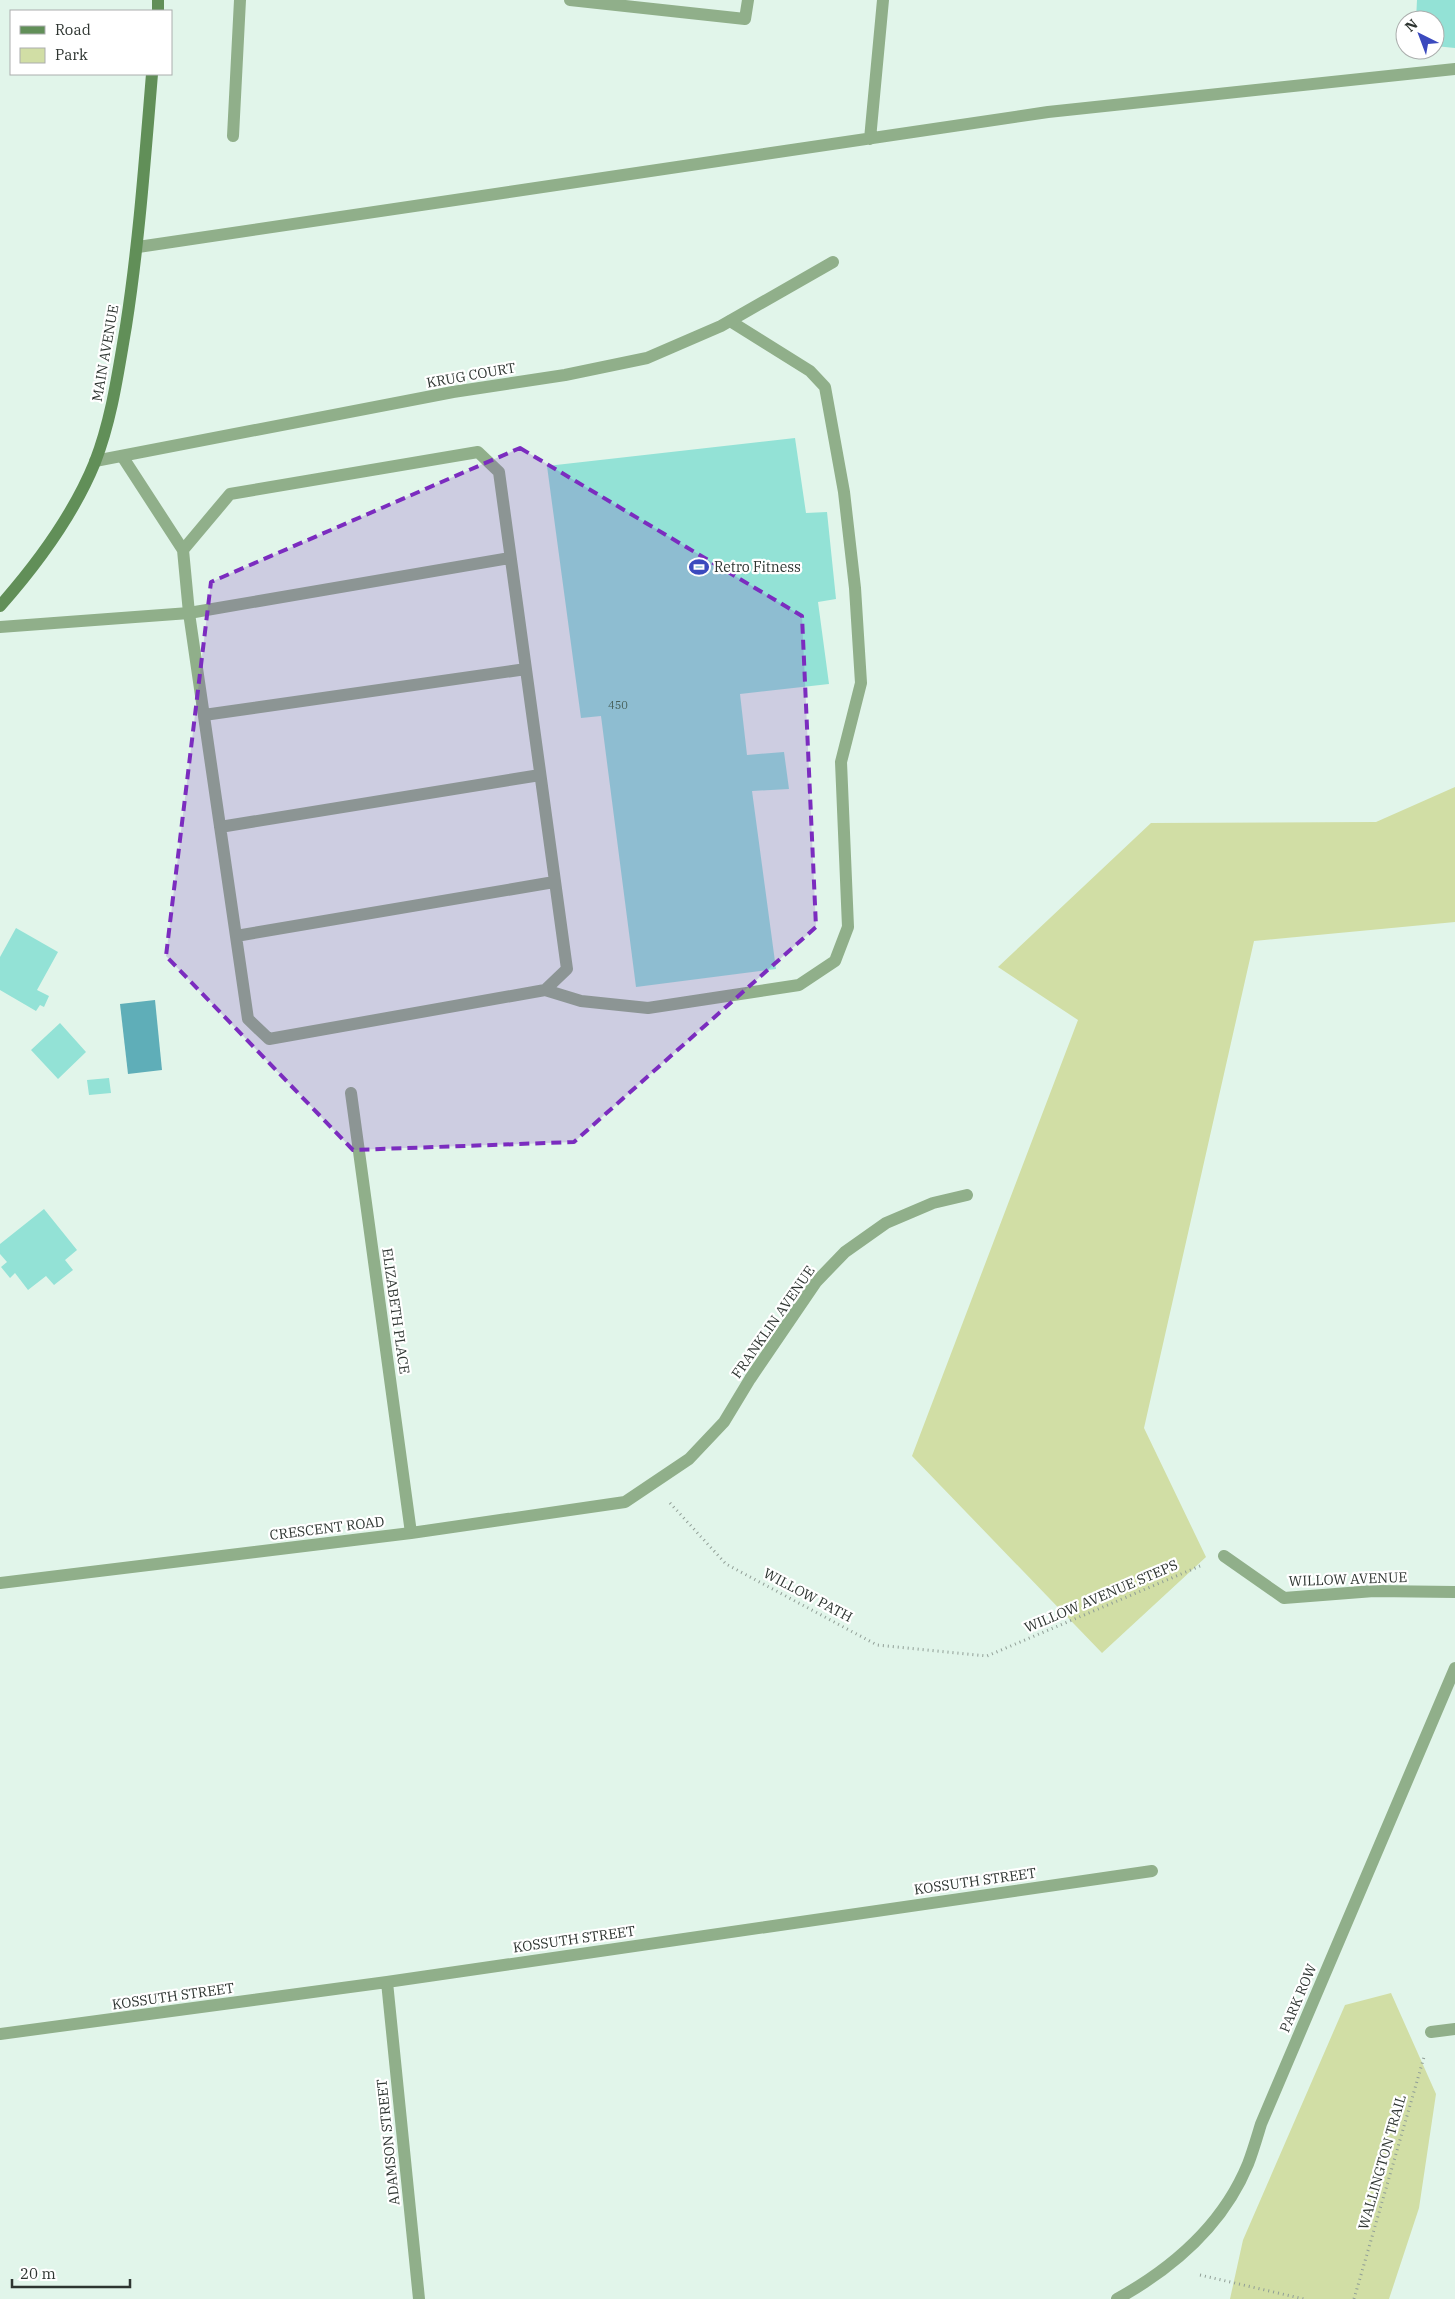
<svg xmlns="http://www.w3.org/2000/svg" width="1455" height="2299" viewBox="0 0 1455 2299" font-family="'IBM Plex Serif',serif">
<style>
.green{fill:#d1dea5}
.water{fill:#5faeb8}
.building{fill:#93e2d6}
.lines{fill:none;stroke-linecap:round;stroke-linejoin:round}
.path{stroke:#909e96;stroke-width:3;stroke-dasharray:1 4;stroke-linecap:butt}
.lane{stroke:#90af8a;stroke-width:12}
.street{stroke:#90af8a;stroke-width:12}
.secondary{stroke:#618f58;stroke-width:12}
.marked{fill:#7b2cbf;fill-opacity:0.2;stroke:#7b2cbf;stroke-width:4;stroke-dasharray:10 6;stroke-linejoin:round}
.labels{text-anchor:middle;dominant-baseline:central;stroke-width:4.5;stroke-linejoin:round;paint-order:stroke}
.number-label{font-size:11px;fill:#47605a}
.street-label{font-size:14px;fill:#2e3531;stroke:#fff}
.poi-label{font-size:14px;fill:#2e3531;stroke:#fff;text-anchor:start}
</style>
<rect width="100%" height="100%" fill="#e1f5ea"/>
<path class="green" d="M 1455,787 L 1455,922 L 1254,941 L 1144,1428 L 1206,1557 L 1102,1653 L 912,1456 L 1078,1020 L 998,967 L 1151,823 L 1376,822 Z
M 1391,1993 L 1436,2094 L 1419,2208 L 1389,2299 L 1230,2299 L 1243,2240 L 1345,2005 Z"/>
<path class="water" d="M 155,1000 L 162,1070 L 128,1074 L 120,1004 Z"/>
<path class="building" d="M 1417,0 L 1455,0 L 1455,48 L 1435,46 L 1435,20 L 1416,20 Z
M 795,438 L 806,513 L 827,512 L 836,599 L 818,602 L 829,684 L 740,694 L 747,755 L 784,752 L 789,789 L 752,791 L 776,969 L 636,987 L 601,716 L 581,718 L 547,466 Z
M 16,928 L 58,952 L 37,990 L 49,996 L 44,1007 L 40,1005 L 36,1011 L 0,990 L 0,957 Z
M 60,1023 L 86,1052 L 58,1079 L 31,1050 Z
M 109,1078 L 111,1093 L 89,1095 L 87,1080 Z
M 44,1209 L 77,1250 L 65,1260 L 73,1270 L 54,1285 L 46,1276 L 28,1290 L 15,1273 L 10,1278 L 1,1267 L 7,1262 L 0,1254 L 0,1244 Z"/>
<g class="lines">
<path class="path" d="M 670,1503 L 726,1564 L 877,1645 L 987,1656 L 1200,1566
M 1200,2275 L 1304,2299
M 1354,2299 L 1424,2057"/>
<path class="lane" d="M 570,0 L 745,19 L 748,0
M 233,136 L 240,0
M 870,139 L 883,0
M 138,247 L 1048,112 L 1455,69
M 478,452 L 499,472 L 567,969 L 545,990 L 269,1039 L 248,1019 L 189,613 L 183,550 L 230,494 Z
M 122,456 L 183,550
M 0,627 L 189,613 L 510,558
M 204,715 L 526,669
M 220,827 L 540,775
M 236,936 L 554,882
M 545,990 L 581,1001 L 648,1008 L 799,985 L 835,961 L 848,927 L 841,762 L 861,683 L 855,588 L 844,492 L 825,387 L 810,371 L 730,321"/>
<path class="street" d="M 95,461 L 453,392 L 565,375 L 647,358 L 721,326 L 833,262
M 351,1093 L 411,1533
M 1224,1556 L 1284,1598 L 1374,1591 L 1455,1592
M 0,1583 L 411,1533 L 625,1502 L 689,1459 L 724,1422 L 750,1379 L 816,1282 L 845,1252 L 886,1223 L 933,1203 L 967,1195
M 387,1982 L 419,2299
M 1431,2032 L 1455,2029
M 0,2034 L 387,1982 L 1152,1871
M 1117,2299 C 1173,2268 1223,2225 1248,2164 C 1253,2151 1257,2137 1261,2124 L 1455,1668"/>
<path class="secondary" d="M 158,11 L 158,0
M 0,606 C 38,563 73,516 95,462 C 112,418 118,372 126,326 C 139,242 145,158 152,74"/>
</g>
<path class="marked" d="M 520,448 L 802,616 L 816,927 L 574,1142 L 353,1150 L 166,956 L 211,582 Z"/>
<defs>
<symbol id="stadium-bare" viewBox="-9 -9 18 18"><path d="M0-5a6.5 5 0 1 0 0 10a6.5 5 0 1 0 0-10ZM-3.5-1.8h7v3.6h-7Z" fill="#3b4abe" stroke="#fff" stroke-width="2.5" paint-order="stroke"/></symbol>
</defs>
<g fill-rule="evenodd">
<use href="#stadium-bare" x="685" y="553" width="28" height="28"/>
</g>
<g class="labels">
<g class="number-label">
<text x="618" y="705">450</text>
</g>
<g class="street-label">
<text transform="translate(105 353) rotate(-80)">MAIN AVENUE</text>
<text transform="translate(471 375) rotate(-10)">KRUG COURT</text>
<text transform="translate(396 1311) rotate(82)">ELIZABETH PLACE</text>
<text transform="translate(773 1322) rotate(-55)">FRANKLIN AVENUE</text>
<text transform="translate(327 1528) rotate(-7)">CRESCENT ROAD</text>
<text transform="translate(1348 1579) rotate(-2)">WILLOW AVENUE</text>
<text transform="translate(808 1595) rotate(28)">WILLOW PATH</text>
<text transform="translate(1101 1596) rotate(-23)">WILLOW AVENUE STEPS</text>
<text transform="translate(975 1881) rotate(-8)">KOSSUTH STREET</text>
<text transform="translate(574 1939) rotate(-8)">KOSSUTH STREET</text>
<text transform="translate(173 1996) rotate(-8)">KOSSUTH STREET</text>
<text transform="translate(1298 1998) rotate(-67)">PARK ROW</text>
<text transform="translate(388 2142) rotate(-96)">ADAMSON STREET</text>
<text transform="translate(1382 2162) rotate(-74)">WALLINGTON TRAIL</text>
</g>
<g class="poi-label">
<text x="714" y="567">Retro Fitness</text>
</g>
</g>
<rect x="10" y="10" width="162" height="65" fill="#ffffff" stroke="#abaead"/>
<rect x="20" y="26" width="25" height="8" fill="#618f58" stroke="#abaead"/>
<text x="55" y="35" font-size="15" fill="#2e3531">Road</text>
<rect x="20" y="48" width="25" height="15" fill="#d1dea5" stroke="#abaead"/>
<text x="55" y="60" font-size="15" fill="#2e3531">Park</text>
<g transform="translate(1420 35) rotate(318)"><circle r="24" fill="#ffffff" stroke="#abaead"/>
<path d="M0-4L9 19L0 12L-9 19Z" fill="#3b4abe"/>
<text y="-8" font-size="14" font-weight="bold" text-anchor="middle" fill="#2e3531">N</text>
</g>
<path d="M12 2279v8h118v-8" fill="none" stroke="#2e3531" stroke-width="2.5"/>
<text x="20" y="2279" font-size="15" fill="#2e3531" stroke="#ffffff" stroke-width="4" paint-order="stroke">20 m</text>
</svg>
